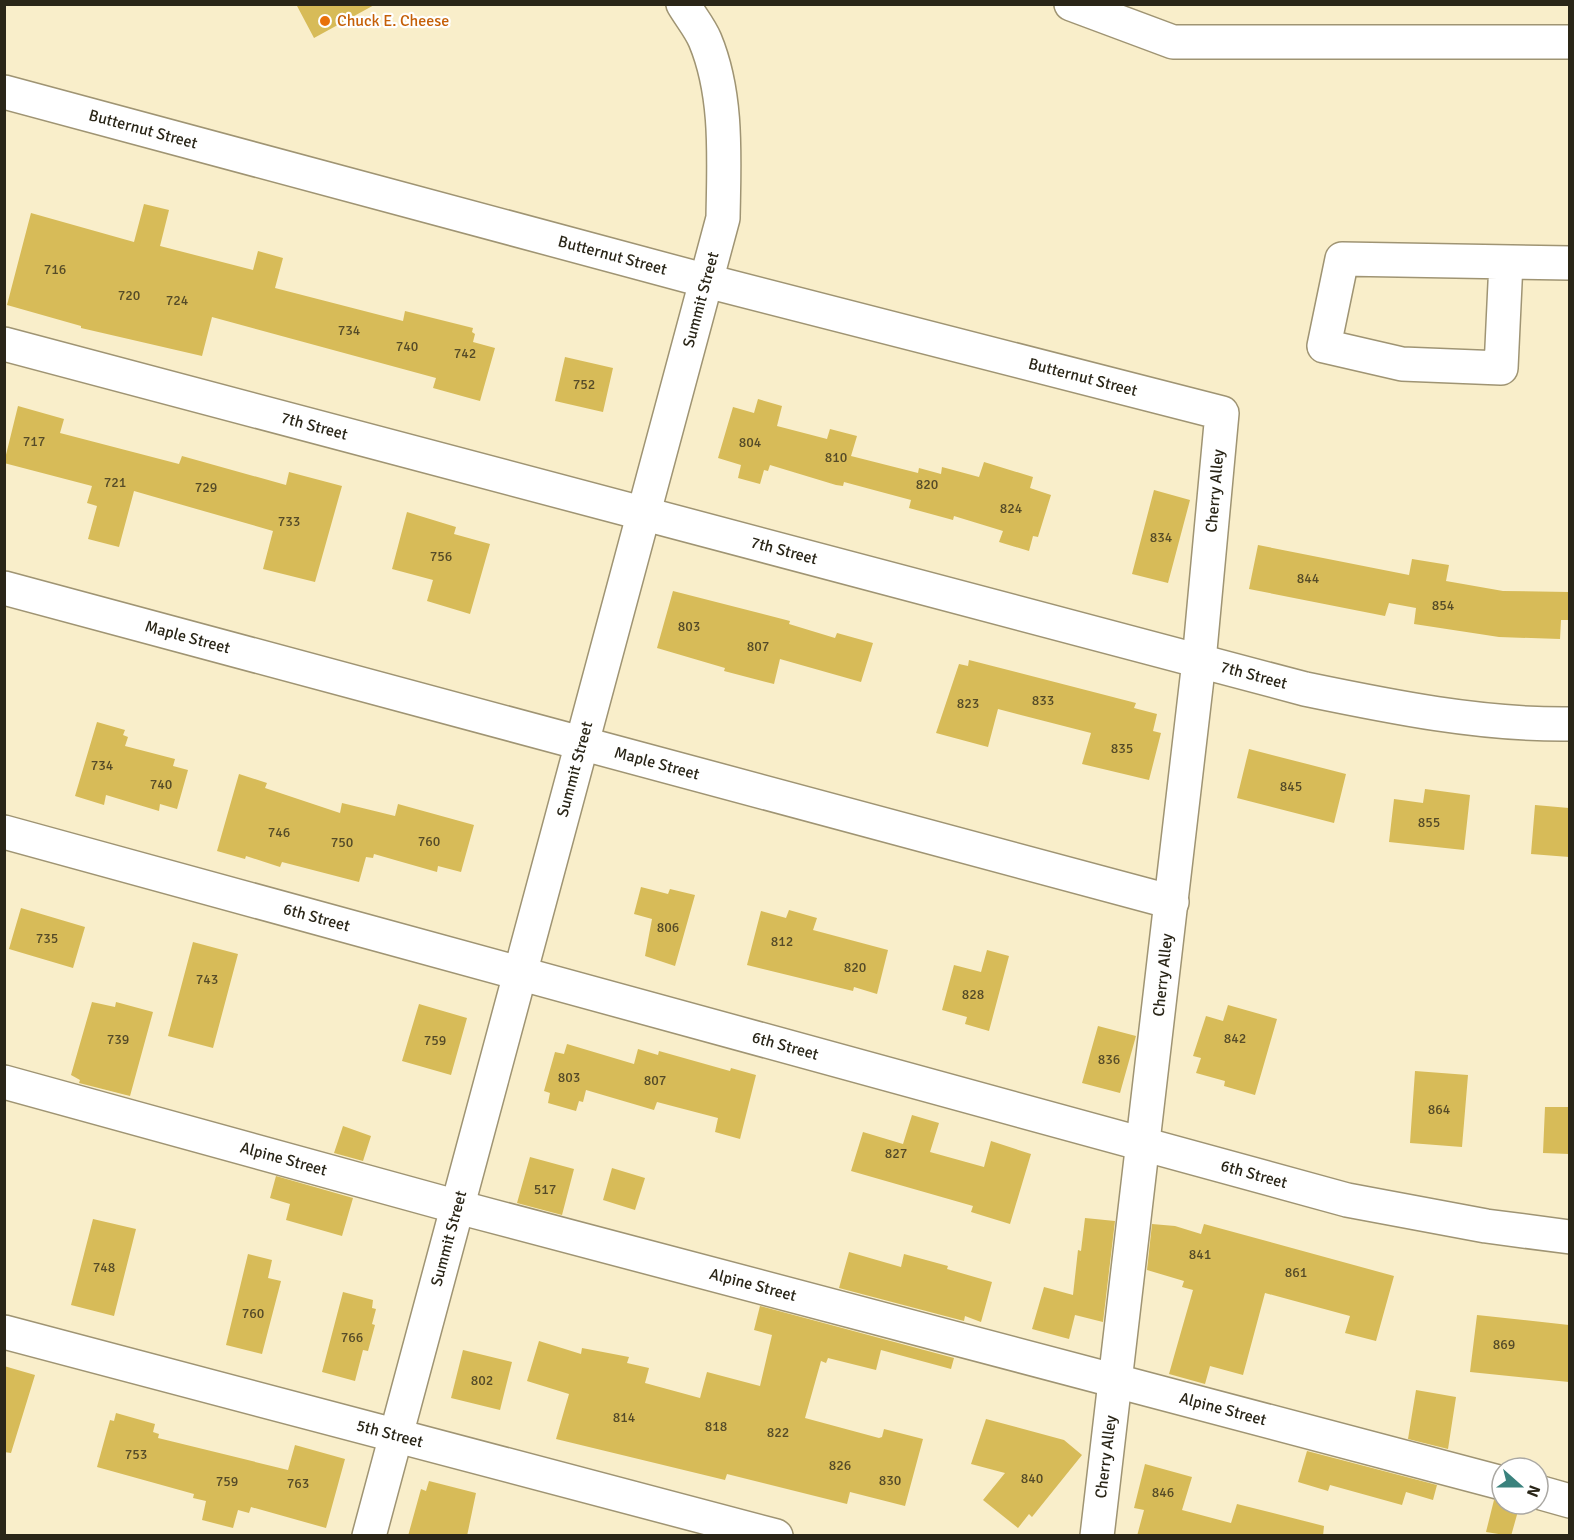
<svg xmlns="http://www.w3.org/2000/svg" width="1574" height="1540" viewBox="0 0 1574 1540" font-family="Signika,sans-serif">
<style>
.building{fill:#d7bb58}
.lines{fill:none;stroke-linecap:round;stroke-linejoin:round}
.minor-casing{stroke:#9f9473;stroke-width:36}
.minor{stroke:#fff;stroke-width:33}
.food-dot{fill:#e8710a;stroke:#fff;stroke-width:2}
.labels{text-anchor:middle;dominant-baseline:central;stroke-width:4.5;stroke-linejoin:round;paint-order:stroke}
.number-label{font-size:14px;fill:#554b28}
.food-label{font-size:16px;fill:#c56008;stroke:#fff;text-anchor:start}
.street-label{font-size:16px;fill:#2a2618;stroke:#fff}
</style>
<rect width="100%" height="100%" fill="#f9eeca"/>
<path class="building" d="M 296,4 L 376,4 L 314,38 Z
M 144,204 L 169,210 L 160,246 L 253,270 L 258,251 L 283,258 L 275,288 L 403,321 L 405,311 L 473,328 L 472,332 L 475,334 L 473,342 L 495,348 L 480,401 L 433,388 L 436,378 L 212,317 L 202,356 L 81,328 L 81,326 L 7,305 L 31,213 L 134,242 Z
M 565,357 L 613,368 L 603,412 L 555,401 Z
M 758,399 L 782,406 L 777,426 L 827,439 L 830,429 L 857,436 L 851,456 L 918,473 L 919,468 L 941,474 L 942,467 L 979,477 L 984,462 L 1033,477 L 1030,488 L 1051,495 L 1038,537 L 1033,536 L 1029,551 L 999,542 L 1003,531 L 954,516 L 953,520 L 909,508 L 911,500 L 844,482 L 843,486 L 836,485 L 770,465 L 768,471 L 764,470 L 760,484 L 738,478 L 741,465 L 718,458 L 733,407 L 754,413 Z
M 18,406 L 64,419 L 60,433 L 179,464 L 182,456 L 286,485 L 289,472 L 342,486 L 315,582 L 263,569 L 273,531 L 134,491 L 119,547 L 88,539 L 97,506 L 87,503 L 92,486 L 4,463 Z
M 1154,490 L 1190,500 L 1168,583 L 1132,574 Z
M 407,512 L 456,527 L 454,534 L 490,544 L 470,614 L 427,601 L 433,580 L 392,569 Z
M 1258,545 L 1409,575 L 1412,559 L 1449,565 L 1446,581 L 1503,591 L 1569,592 L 1569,620 L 1561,620 L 1560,639 L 1499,637 L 1414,624 L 1416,608 L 1389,603 L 1385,616 L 1249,589 Z
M 673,591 L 790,621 L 789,624 L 835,638 L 837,633 L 873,643 L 861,682 L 780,659 L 774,684 L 724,671 L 725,668 L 657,648 Z
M 969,660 L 1136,703 L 1134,708 L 1157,714 L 1153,731 L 1161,733 L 1149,780 L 1082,764 L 1091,733 L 998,709 L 988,747 L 936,733 L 959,664 L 968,666 Z
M 97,722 L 125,730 L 123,735 L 128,737 L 125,746 L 175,759 L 173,766 L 188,770 L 177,809 L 160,804 L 159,811 L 106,795 L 104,805 L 75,796 Z
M 1249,749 L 1346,774 L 1334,823 L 1237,798 Z
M 239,774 L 267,783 L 265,788 L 340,813 L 342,803 L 395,816 L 398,804 L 474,825 L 461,872 L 438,866 L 437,872 L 374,854 L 373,858 L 366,857 L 359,882 L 282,862 L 280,867 L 246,856 L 245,859 L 217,851 Z
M 1425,789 L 1470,795 L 1464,850 L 1389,842 L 1394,799 L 1423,803 Z
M 1535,805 L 1569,808 L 1569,857 L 1531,854 Z
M 641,887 L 668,894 L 670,889 L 695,895 L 675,966 L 645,956 L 652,919 L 634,914 Z
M 21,908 L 85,927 L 73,968 L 9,949 Z
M 789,910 L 817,918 L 813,930 L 888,950 L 877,994 L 854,987 L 853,991 L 747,965 L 761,911 L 786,918 Z
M 193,942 L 238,954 L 213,1048 L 168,1036 Z
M 987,950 L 1009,956 L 989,1031 L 965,1024 L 967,1017 L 942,1010 L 954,965 L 981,972 Z
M 92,1002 L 115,1007 L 116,1002 L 153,1012 L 130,1096 L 79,1083 L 80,1080 L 71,1075 Z
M 419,1004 L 467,1018 L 451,1075 L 402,1061 Z
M 1228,1005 L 1277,1019 L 1255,1095 L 1224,1086 L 1225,1081 L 1196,1073 L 1201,1058 L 1193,1056 L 1206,1016 L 1223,1021 Z
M 1098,1026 L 1136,1036 L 1120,1093 L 1082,1083 Z
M 567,1044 L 634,1064 L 638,1049 L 658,1055 L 659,1051 L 730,1071 L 731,1068 L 756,1075 L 740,1139 L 715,1132 L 718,1118 L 657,1102 L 654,1110 L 586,1090 L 583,1102 L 579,1101 L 576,1111 L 548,1103 L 550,1093 L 544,1091 L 555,1052 L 564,1054 Z
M 1415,1071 L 1468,1075 L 1462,1147 L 1410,1143 Z
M 1545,1107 L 1569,1107 L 1569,1154 L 1543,1153 Z
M 912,1115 L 939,1123 L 930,1152 L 984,1167 L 991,1141 L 1031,1154 L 1010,1224 L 971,1212 L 973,1206 L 851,1171 L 863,1132 L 903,1144 Z
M 343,1126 L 371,1136 L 363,1161 L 334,1153 Z
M 530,1157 L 574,1169 L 562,1215 L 517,1203 Z
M 612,1168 L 645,1178 L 635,1210 L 603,1200 Z
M 276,1176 L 353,1198 L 342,1236 L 286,1220 L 290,1204 L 270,1198 Z
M 1085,1218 L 1115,1221 L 1103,1322 L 1075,1315 L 1069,1339 L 1032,1329 L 1044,1287 L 1073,1295 L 1078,1250 L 1081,1251 Z
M 93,1219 L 136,1229 L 114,1316 L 71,1305 Z
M 1152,1224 L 1175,1226 L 1201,1234 L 1204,1224 L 1394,1276 L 1376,1341 L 1345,1333 L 1350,1316 L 1265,1293 L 1243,1375 L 1210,1366 L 1205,1384 L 1169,1374 L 1193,1290 L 1182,1287 L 1184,1281 L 1147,1270 Z
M 849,1252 L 901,1267 L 904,1254 L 948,1266 L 947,1269 L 992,1282 L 981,1322 L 965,1316 L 964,1321 L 839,1288 Z
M 248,1254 L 272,1260 L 268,1278 L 281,1281 L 262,1354 L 226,1345 Z
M 343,1292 L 373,1300 L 372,1308 L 376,1309 L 372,1324 L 375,1325 L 368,1351 L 363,1350 L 355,1381 L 322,1372 Z
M 760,1306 L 954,1358 L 951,1369 L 881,1350 L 876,1370 L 828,1358 L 826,1363 L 821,1361 L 805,1418 L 879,1438 L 882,1437 L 884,1429 L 923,1439 L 905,1506 L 850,1492 L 847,1504 L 727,1474 L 725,1480 L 556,1439 L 569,1394 L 527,1381 L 539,1341 L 581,1354 L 582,1348 L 629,1357 L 627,1363 L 649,1368 L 645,1383 L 700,1398 L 707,1372 L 760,1386 L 772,1335 L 754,1330 Z
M 1477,1315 L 1569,1325 L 1569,1382 L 1470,1372 Z
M 463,1350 L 512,1362 L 500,1410 L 451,1398 Z
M 4,1366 L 35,1375 L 11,1453 L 4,1452 Z
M 1416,1390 L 1456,1397 L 1448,1449 L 1408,1439 Z
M 116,1413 L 155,1424 L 153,1432 L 159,1434 L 158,1438 L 288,1470 L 295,1445 L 345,1459 L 326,1528 L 251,1507 L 249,1513 L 238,1510 L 233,1528 L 202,1520 L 206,1501 L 193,1498 L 194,1494 L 97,1467 L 110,1420 L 114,1421 Z
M 986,1419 L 1064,1440 L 1082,1455 L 1032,1517 L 1029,1514 L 1018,1528 L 983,1500 L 1005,1473 L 971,1464 Z
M 1307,1451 L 1437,1485 L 1433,1500 L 1406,1492 L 1402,1505 L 1330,1485 L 1328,1491 L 1298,1482 Z
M 1145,1464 L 1192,1477 L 1182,1510 L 1231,1523 L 1237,1504 L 1324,1526 L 1323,1536 L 1137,1536 L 1144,1510 L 1134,1508 Z
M 429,1481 L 476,1493 L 467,1536 L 408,1536 L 421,1489 L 426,1491 Z
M 1494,1500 L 1502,1501 L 1502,1504 L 1520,1504 L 1511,1536 L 1486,1532 Z"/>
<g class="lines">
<defs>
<g id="minor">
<path d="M 1071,4 L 1173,42 L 1570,42"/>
<path id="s1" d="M 4,92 L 707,281 L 1222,413 L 1199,661 L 1097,1536"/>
<path d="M 1506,262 L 1501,368 L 1402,364 L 1324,346 L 1342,259 L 1570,263"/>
<path id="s2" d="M 4,344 L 1305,689 C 1392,707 1480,725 1570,724"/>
<path id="s3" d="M 4,588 L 1172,902"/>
<path id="s4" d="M 4,832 L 1347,1200 L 1486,1226 L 1570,1237"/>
<path id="s5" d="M 4,1082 L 458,1207 L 1502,1483"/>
<path id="s6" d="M 4,1332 L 776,1536"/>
<path d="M 1538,1492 L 1570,1501"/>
<path id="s7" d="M 369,1536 L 723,218 C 724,159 728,95 705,40 C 700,28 690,16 683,4"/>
</g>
</defs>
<use href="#minor" class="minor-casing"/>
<use href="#minor" class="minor"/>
</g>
<circle class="food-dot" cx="325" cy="21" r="6"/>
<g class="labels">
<g class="number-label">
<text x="55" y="269">716</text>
<text x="129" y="295">720</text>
<text x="177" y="300">724</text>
<text x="349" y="330">734</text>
<text x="407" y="346">740</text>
<text x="465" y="353">742</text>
<text x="584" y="384">752</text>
<text x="34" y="441">717</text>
<text x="750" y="442">804</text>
<text x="836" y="457">810</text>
<text x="115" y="482">721</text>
<text x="927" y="484">820</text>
<text x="206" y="487">729</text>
<text x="1011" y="508">824</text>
<text x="289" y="521">733</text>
<text x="1161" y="537">834</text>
<text x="441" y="556">756</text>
<text x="1308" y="578">844</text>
<text x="1443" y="605">854</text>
<text x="689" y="626">803</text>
<text x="758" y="646">807</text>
<text x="1043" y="700">833</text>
<text x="968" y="703">823</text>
<text x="1122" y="748">835</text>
<text x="102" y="765">734</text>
<text x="161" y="784">740</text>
<text x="1291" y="786">845</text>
<text x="1429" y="822">855</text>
<text x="279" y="832">746</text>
<text x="429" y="841">760</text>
<text x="342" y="842">750</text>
<text x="668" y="927">806</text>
<text x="47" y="938">735</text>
<text x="782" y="941">812</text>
<text x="855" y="967">820</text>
<text x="207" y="979">743</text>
<text x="973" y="994">828</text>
<text x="1235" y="1038">842</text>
<text x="118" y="1039">739</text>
<text x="435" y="1040">759</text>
<text x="1109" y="1059">836</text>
<text x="569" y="1077">803</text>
<text x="655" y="1080">807</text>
<text x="1439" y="1109">864</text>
<text x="896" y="1153">827</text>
<text x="545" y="1189">517</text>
<text x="1200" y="1254">841</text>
<text x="104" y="1267">748</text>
<text x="1296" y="1272">861</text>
<text x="253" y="1313">760</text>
<text x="352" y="1337">766</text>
<text x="1504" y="1344">869</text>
<text x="482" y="1380">802</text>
<text x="624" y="1417">814</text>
<text x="716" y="1426">818</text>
<text x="778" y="1432">822</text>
<text x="136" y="1454">753</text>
<text x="840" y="1465">826</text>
<text x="1032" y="1478">840</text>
<text x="890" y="1480">830</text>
<text x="227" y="1481">759</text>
<text x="298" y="1483">763</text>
<text x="1163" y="1492">846</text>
</g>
<g class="food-label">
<text x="337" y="21">Chuck E. Cheese</text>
</g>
<g class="street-label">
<text stroke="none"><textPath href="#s1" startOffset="144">Butternut Street</textPath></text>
<text stroke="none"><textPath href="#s1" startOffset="630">Butternut Street</textPath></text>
<text stroke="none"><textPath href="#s7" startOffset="1280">Summit Street</textPath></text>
<text stroke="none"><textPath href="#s1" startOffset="1116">Butternut Street</textPath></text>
<text stroke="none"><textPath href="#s2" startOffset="321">7th Street</textPath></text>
<text transform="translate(1215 491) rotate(-85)">Cherry Alley</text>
<text stroke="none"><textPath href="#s2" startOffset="807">7th Street</textPath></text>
<text stroke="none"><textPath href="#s3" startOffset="190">Maple Street</textPath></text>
<text stroke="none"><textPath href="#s2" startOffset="1293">7th Street</textPath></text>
<text stroke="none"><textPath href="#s3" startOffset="676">Maple Street</textPath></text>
<text stroke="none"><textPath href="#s7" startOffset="794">Summit Street</textPath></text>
<text stroke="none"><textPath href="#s4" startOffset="324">6th Street</textPath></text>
<text transform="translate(1163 975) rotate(-84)">Cherry Alley</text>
<text stroke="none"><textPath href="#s4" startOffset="810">6th Street</textPath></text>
<text stroke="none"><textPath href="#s5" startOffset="290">Alpine Street</textPath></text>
<text stroke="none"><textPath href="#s4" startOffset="1296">6th Street</textPath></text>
<text stroke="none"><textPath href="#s7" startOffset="308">Summit Street</textPath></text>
<text stroke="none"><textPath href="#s5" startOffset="776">Alpine Street</textPath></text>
<text stroke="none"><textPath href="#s5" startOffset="1262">Alpine Street</textPath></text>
<text stroke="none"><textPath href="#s6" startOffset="399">5th Street</textPath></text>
<text transform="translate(1106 1457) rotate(-83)">Cherry Alley</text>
</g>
</g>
<rect width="1574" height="1540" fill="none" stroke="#2a2618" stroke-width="12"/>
<g transform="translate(1520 1486) rotate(111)"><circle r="28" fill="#ffffff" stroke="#aaa8a3" stroke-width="1.5"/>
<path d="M0-4.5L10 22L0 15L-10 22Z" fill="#3a827d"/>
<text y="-9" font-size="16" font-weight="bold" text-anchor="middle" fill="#2a2618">N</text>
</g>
</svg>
